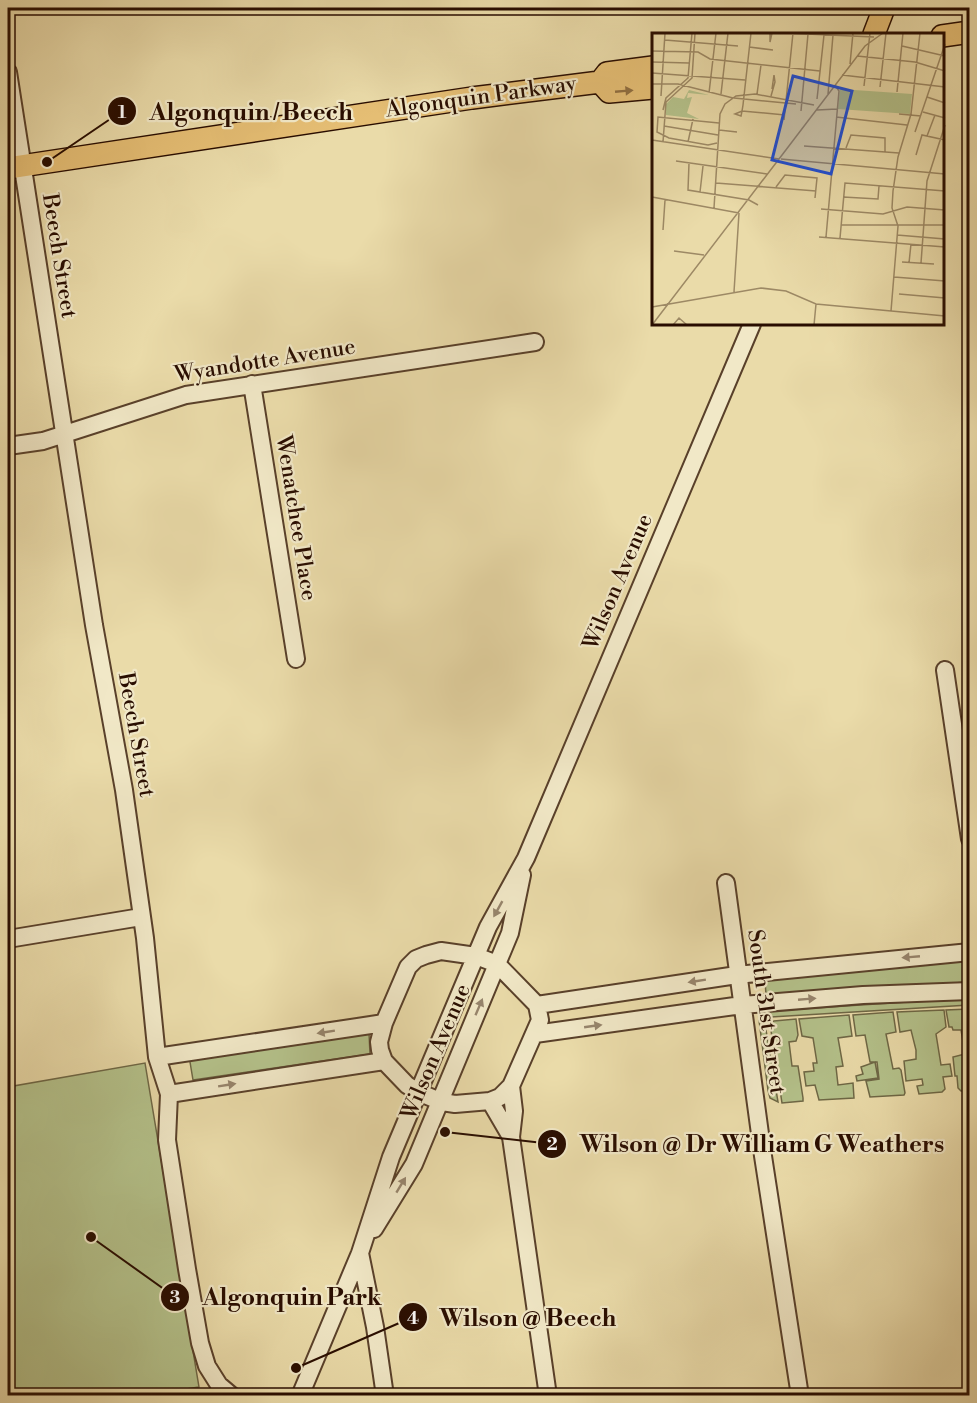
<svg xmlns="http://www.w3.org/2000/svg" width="977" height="1403" viewBox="0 0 977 1403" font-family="'Libre Bodoni',serif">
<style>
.green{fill:#b4c18a;stroke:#6e6745;stroke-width:1.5}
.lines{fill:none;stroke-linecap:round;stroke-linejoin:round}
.minor-casing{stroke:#59402a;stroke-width:20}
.major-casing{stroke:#290d00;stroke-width:24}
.minor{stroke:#f1e8c7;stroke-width:16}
.major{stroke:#e5be74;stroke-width:21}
.oneway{fill:#906e40}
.oneway2{fill:#97856d}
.labels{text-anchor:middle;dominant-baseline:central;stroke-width:4.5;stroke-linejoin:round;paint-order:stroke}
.street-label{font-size:22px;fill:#290d00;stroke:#f1e8c7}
.inset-road{fill:none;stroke:#9d8965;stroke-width:1.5}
.view{fill:#1d4ed8;fill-opacity:0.15;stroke:#1d4ed8;stroke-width:3}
.inset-edge{fill:none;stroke:#290d00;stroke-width:3}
.leader{fill:none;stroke:#290d00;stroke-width:2}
.callout-dot{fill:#290d00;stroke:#f1e8c7;stroke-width:2}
.mark-label{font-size:18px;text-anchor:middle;font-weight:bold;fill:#fff}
.callout-label{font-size:24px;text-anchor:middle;font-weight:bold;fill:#290d00;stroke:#f1e8c7;stroke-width:4.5;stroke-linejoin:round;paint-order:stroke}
</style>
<rect width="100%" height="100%" fill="#eadba9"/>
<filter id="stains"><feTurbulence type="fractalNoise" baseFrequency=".00333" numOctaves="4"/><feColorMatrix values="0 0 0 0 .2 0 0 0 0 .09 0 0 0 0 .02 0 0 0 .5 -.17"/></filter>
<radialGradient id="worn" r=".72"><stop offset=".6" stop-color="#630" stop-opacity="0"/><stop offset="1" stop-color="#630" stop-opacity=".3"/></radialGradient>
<path class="green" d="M 969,960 L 969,982 L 766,995 L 765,980 Z
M 969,998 L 969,1005 L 771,1017 L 768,1011 Z
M 969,1009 L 969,1091 L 961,1091 L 958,1088 L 957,1076 L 955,1076 L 953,1057 L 965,1054 L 961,1030 L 953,1030 L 952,1027 L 949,1027 L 946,1010 Z
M 944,1010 L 946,1027 L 936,1034 L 941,1065 L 950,1064 L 952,1076 L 943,1077 L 945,1089 L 942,1092 L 919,1094 L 917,1086 L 923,1085 L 922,1079 L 906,1081 L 904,1061 L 916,1059 L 916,1050 L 911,1030 L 900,1032 L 897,1012 Z
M 893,1012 L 896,1032 L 886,1034 L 893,1069 L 899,1068 L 901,1070 L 905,1093 L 904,1095 L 870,1097 L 866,1081 L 879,1079 L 877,1062 L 870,1062 L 865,1035 L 856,1036 L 853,1015 Z
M 849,1015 L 852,1036 L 838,1038 L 843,1066 L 836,1067 L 838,1085 L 853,1083 L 854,1098 L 819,1100 L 815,1085 L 806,1086 L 804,1072 L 814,1071 L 813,1063 L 817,1063 L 813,1038 L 802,1036 L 799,1019 Z
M 796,1019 L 798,1035 L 796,1041 L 789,1042 L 792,1066 L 798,1066 L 803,1098 L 803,1101 L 782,1103 L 770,1024 L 774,1021 Z
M 759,1020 L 765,1024 L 778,1102 L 770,1098 L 768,1090 Z
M 369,1033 L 370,1054 L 193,1080 L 189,1056 Z
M 875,1062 L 878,1078 L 857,1081 L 856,1076 L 863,1074 L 861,1067 Z
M 145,1063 L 199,1387 L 147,1395 L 8,1396 L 8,1087 Z"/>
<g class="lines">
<defs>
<path id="minor" d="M 8,72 L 94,625 L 124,790 L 145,938 L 157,1057 L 169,1094 L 167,1140 L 187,1269 L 200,1343 L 207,1366 L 219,1385 L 232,1396
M 252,384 L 296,659
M 8,446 L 43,441 L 186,395 L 535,342
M 945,670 L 970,839
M 726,883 L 763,1156 L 800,1396
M 8,939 L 141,917
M 441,951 L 476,956 L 497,964 L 537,1005 L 540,1020 L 511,1086 L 500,1097 L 490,1101 L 455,1104 L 442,1102 L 418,1092 L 407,1085 L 384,1061 L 380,1050 L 379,1042 L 384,1023 L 408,967 L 416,959 L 426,955 Z
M 537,1005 L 737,975 L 970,952
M 535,1034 L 742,1005 L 863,995 L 970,991
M 157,1057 L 384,1023
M 169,1094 L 384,1061
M 490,1101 L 511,1137 L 514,1111 L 511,1086
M 511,1137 L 548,1396
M 374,1229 L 414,1164 L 510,933 L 522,875
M 360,1253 L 375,1327 L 385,1396
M 300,1396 L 360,1253 L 391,1157 L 488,927 L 526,858 L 752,324"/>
<path id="major" d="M 874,34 L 884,8
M 942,36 L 970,32
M 600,82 L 609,92 L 653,88
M 8,168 L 472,98 L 600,82 L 607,73 L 653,67"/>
</defs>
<use href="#minor" class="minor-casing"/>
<use href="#major" class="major-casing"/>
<use href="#minor" class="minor"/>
<use href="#major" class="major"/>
</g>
<defs><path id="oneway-solid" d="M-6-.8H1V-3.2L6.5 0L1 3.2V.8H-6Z" transform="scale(1.5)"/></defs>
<use class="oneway" href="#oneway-solid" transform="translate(624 91) rotate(-5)"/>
<g class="oneway2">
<use href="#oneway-solid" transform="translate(498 909) rotate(119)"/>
<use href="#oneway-solid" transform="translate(911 957) rotate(175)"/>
<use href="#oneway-solid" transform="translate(697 981) rotate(171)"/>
<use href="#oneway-solid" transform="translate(807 999) rotate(-5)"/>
<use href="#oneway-solid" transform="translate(479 1007) rotate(-67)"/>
<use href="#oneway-solid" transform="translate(593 1026) rotate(-8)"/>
<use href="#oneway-solid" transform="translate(326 1032) rotate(171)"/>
<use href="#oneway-solid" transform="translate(227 1085) rotate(-9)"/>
<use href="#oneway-solid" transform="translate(401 1185) rotate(-59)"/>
</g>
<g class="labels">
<g class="street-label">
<text transform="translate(481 97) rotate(-8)">Algonquin Parkway</text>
<text transform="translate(59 256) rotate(81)">Beech Street</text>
<text transform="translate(265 361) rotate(-9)">Wyandotte Avenue</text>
<text transform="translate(296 518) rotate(81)">Wenatchee Place</text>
<text transform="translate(618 582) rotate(-67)">Wilson Avenue</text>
<text transform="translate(136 735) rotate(80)">Beech Street</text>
<text transform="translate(766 1012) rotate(82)">South 31st Street</text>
<text transform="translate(436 1052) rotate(-67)">Wilson Avenue</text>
</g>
</g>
<g transform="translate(652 33)">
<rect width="292" height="292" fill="#eadba9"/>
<path d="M 188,56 L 260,61 L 258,81 L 186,76 ZM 37,57 L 57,62 L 36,60 L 35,65 L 40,64 L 35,80 L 47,86 L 14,82 L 14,71 L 21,64 L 32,66 Z" fill="#b4c18a"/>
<path class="inset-road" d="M 99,0 L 91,72 L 90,78 L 89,83 L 83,81 L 90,78 L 133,82M 118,0 L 118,9 L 120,0M 132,0 L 222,4M 13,7 L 86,13M 250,13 L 293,23M 97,14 L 121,17M 0,18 L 46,19 L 58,26 L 168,38M 205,23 L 263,29 L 293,38M 0,29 L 37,30M 198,31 L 201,0M 0,40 L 93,47M 190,42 L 293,54M 0,51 L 26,51 L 81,65M 212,53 L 218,0M 228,54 L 234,0M 245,59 L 251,0M 57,60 L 64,0M 69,61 L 76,0M 105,61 L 109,32M 176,61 L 181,2M 9,63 L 13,0M 119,63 L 123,49 L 122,42 L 120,56M 275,64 L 293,70M 82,65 L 144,71M 165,66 L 172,2M 11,77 L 14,65 L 36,45 L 40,0M 165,77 L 185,76M 149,78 L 156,1M 271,79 L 293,85M 247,81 L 269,83M 184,84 L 255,92M 132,87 L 141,0M 12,93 L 66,102M 67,97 L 85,99M 263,99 L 293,11M 275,103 L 283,82M 0,107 L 127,126M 11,109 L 14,69 L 40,45 L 43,0M 36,109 L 41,86M 65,110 L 56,112 L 17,105 L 5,99 L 6,84 L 67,90M 152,113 L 247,120M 194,115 L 199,102 L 233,105 L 233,119M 264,122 L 270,102 L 293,107M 127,126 L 213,13 L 231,0M 129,126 L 293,141M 24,128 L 115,141M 37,130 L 36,157 L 97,167 L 106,172M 64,150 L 164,158M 124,154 L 133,142 L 165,145 L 163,165M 48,159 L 51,133M 0,164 L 87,180M 191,164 L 226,166 L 227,153M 62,175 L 68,81 L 73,71 L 84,63 L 103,61 L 162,72M 169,176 L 231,181 L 255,174 L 293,177M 189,192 L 293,192M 11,197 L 13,167M 245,202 L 293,206M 167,204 L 293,214M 174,204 L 187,58 L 183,52M 188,205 L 193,150 L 293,158M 22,218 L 52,222M 250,229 L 282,231M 257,230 L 259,211M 269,230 L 275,148 L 293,92M 242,244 L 293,248M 82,259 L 87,180M 247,261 L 293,265M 0,274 L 109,255 L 134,258 L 164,271 L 293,283M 239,278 L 246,193 L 240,175 L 241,158 L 246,124 L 259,81 L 268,0M 0,292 L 127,126M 21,292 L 27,285 L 35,292M 162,292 L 164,271"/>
<path class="view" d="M 141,43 L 200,58 L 179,141 L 120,127 Z"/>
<rect width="292" height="292" class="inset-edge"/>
</g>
<path class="leader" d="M47 162L122 111M445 1132L552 1144M91 1237L175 1297M296 1368L413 1317"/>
<g class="callout-dot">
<circle cx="47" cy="162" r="6"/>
<circle cx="445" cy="1132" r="6"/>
<circle cx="91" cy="1237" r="6"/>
<circle cx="296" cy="1368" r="6"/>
<circle cx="122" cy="111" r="15"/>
<circle cx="552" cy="1144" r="15"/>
<circle cx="175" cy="1297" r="15"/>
<circle cx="413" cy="1317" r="15"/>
</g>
<g class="mark-label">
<text x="122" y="118">1</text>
<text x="552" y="1150">2</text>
<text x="175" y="1303">3</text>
<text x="413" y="1324">4</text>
</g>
<g class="callout-label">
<text x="251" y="120">Algonquin / Beech</text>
<text x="762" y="1152">Wilson @ Dr William G Weathers</text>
<text x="292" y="1305">Algonquin Park</text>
<text x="528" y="1326">Wilson @ Beech</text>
</g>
<rect width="977" height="1403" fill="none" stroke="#eadba9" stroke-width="30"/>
<rect x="9" y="9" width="959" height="1385" fill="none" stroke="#290d00" stroke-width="3"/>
<rect x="15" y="15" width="947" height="1373" fill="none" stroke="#290d00" stroke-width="1.5"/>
<rect width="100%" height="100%" filter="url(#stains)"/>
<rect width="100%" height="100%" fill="url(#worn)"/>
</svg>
